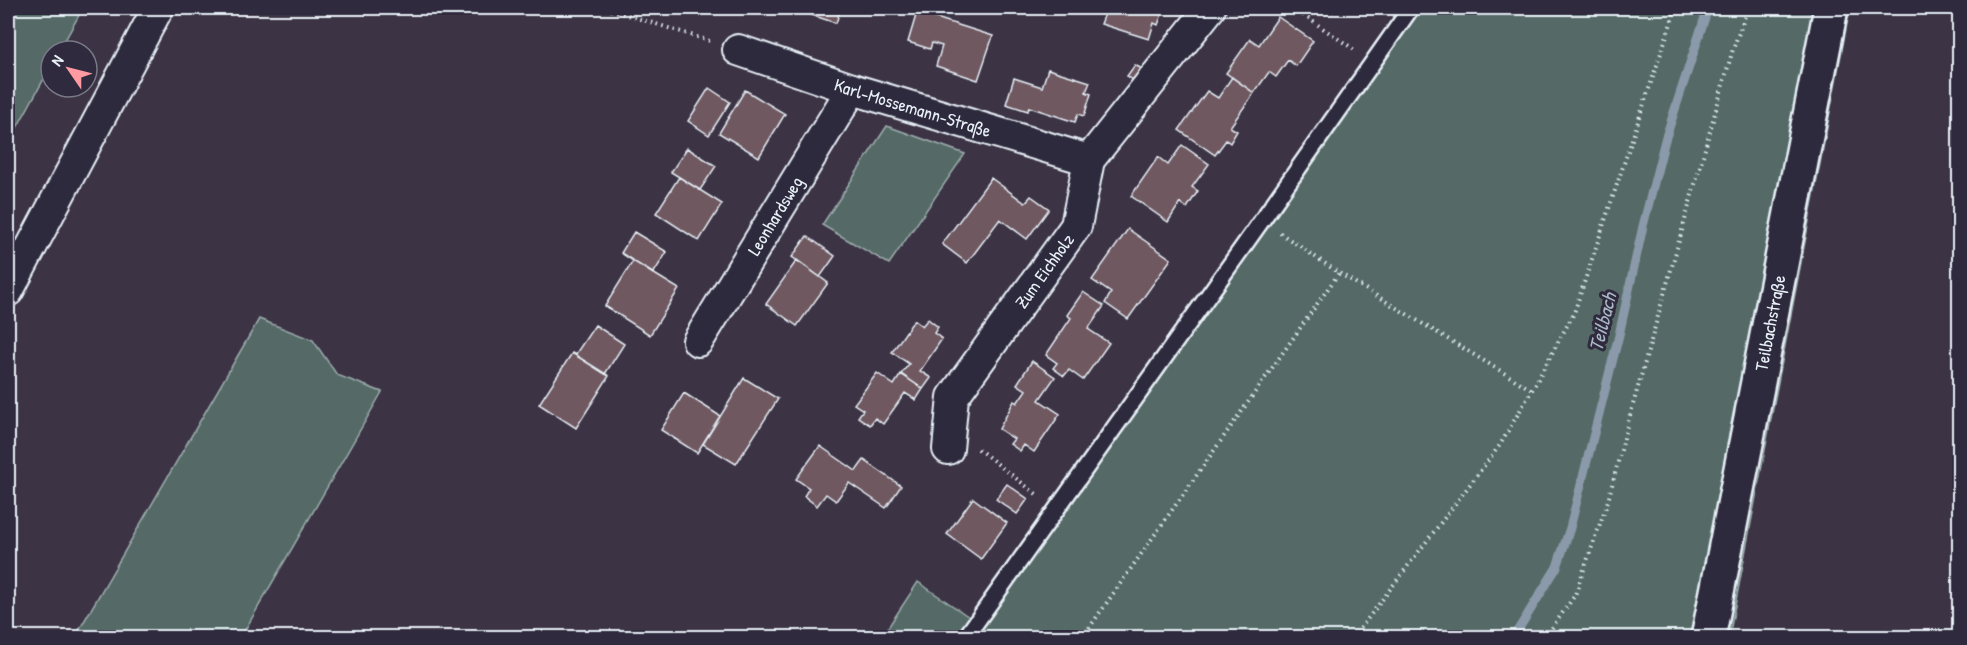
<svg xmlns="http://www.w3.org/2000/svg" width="1967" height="645" viewBox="0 0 1967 645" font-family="'Patrick Hand',sans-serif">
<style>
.green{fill:#556b66;stroke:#9eaeaf;stroke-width:1.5}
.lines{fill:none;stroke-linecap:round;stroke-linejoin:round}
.stream{stroke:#8b9aab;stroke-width:9}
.building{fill:#6f5861;stroke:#e8f1f8;stroke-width:1.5}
.service-casing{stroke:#e8f1f8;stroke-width:20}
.minor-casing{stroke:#e8f1f8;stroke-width:34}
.tertiary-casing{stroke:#e8f1f8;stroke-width:38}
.path{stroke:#e8f1f8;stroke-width:4;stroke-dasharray:1.5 4.5;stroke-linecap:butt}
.service{stroke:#2f2a3d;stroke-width:15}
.minor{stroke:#2f2a3d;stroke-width:30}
.tertiary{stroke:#2f2a3d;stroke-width:33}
.labels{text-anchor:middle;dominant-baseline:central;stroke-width:6;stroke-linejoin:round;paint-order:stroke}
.street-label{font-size:18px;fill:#e8f1f8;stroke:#2f2a3d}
.water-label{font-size:20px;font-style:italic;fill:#aab7c5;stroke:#2f2a3d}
</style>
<rect width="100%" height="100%" fill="#3c3344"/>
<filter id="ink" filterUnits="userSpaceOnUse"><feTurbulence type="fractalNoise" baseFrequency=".0167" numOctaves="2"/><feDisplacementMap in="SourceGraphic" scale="12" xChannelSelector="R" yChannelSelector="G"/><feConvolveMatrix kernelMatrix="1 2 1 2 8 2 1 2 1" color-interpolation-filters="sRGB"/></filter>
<g filter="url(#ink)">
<path class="green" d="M 8,8 L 83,8 L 59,51 L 51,51 L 51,66 L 8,144 Z
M 1411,8 L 1850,8 L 1729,637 L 881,638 L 918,582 L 975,621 Z
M 887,126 L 965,154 L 889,264 L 822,225 Z
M 259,319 L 313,340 L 337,375 L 382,392 L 241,637 L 75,637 Z"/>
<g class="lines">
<path class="stream" d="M 1513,638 L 1557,567 L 1570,528 L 1619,335 L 1643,226 L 1665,140 L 1708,8"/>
</g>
<path class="building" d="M 794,8 L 841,8 L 836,23 L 793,9 Z
M 1107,8 L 1160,8 L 1159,10 L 1163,11 L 1158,25 L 1154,23 L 1149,39 L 1101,24 Z
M 1318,8 L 1337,8 L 1333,12 L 1329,9 L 1326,13 Z
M 917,12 L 993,36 L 978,80 L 936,66 L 942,46 L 932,43 L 930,49 L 908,42 Z
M 1278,17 L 1313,41 L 1296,66 L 1288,60 L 1276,77 L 1269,72 L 1254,93 L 1226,73 L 1250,39 L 1259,45 Z
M 1135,65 L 1142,69 L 1133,80 L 1127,76 Z
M 1048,69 L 1090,82 L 1086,92 L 1091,94 L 1084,116 L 1078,114 L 1075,122 L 1029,107 L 1028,111 L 1006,104 L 1014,78 L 1042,87 Z
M 1232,77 L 1254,93 L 1230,127 L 1237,131 L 1230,143 L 1226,140 L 1215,155 L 1179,130 L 1207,91 L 1218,98 Z
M 709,88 L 730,102 L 709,135 L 688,121 Z
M 745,90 L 785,114 L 759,157 L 719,133 Z
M 1182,145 L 1209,164 L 1192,187 L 1198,191 L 1187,208 L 1180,203 L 1168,222 L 1131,196 L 1158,157 L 1168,165 Z
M 687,148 L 716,166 L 700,190 L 671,172 Z
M 679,177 L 722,204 L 699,241 L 656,213 Z
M 991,178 L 1025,203 L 1031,196 L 1049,209 L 1027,239 L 1000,219 L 967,263 L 942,244 Z
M 1128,229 L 1171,259 L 1128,319 L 1105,303 L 1111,293 L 1092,280 Z
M 634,232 L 667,252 L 653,274 L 621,253 Z
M 807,236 L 835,256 L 820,277 L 792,257 Z
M 797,260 L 828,283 L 797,326 L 766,304 Z
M 633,261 L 679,289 L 650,335 L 605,306 Z
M 1083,292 L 1104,306 L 1088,329 L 1109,343 L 1083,380 L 1069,370 L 1064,376 L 1053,368 L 1057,363 L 1046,355 L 1071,318 L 1067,315 Z
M 928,319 L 938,327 L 934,333 L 942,339 L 920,371 L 931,378 L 923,389 L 901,374 L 909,364 L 892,352 L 914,320 L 922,326 Z
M 595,325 L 624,344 L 605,374 L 575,355 Z
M 572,353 L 609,376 L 576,428 L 539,404 Z
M 1032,361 L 1055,377 L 1039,400 L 1060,414 L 1034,452 L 1024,445 L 1020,451 L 1010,444 L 1014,439 L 999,429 L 1014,401 L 1017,403 L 1026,390 L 1017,384 Z
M 877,373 L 894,385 L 901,374 L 923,389 L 916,400 L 905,393 L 883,424 L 875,418 L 870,425 L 858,417 L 863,410 L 854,404 Z
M 744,378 L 778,399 L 736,464 L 703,444 Z
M 684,393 L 720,416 L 697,453 L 661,430 Z
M 820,446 L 856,471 L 864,460 L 901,486 L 886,508 L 849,483 L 836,501 L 826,494 L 817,506 L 804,496 L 809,488 L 796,479 Z
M 1007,484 L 1028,499 L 1017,514 L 996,499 Z
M 973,498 L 1007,523 L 981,559 L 947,534 Z"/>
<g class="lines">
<defs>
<path id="service" d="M 965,638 L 1262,220 L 1411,8"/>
<g id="minor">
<path id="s1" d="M 738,50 L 852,89 L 1089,160"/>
<path d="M 8,291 L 158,8"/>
<path id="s2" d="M 698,341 L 852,89"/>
<path id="s3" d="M 948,449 L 953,397 L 1076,226 L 1089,160 L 1210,8"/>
</g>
<g id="tertiary">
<path id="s4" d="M 1708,638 L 1831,8"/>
</g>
</defs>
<use href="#service" class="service-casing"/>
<use href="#minor" class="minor-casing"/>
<use href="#tertiary" class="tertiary-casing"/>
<path class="path" d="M 605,8 L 710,41
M 1293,8 L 1355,50
M 1280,233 L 1339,273 L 1532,390
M 978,449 L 1039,496
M 1082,638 L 1339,273
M 1353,638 L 1500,445 L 1532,390 L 1574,313 L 1676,8
M 1545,638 L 1575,595 L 1608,501 L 1629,419 L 1733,49 L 1748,8"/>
<use href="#service" class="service"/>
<use href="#minor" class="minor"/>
<use href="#tertiary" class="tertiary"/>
</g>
</g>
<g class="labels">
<g class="street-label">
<text stroke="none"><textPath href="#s1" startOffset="184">Karl-Mossemann-Straße</textPath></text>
<text stroke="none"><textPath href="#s2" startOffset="147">Leonhardsweg</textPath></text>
<text stroke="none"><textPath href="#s3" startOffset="208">Zum Eichholz</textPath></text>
<text stroke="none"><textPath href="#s4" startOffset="321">Teilbachstraße</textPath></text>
</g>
<g class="water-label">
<text transform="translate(1602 322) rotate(-76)">Teilbach</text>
</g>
</g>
<rect width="1967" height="645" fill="none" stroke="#2f2a3d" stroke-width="30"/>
<rect x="15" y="15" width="1937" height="615" fill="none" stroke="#e8f1f8" stroke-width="2" filter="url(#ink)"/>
<g transform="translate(69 69) rotate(305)"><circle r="28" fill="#2f2a3d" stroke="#797a88" stroke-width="1.5"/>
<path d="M0-4.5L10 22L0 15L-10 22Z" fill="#ff9aa2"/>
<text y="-9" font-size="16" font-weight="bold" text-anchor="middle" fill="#e8f1f8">N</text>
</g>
</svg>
